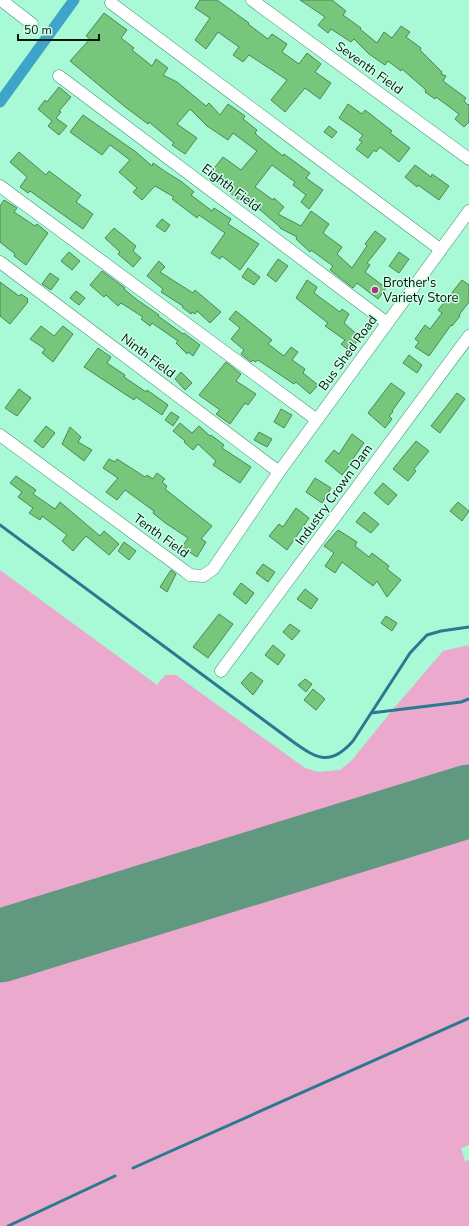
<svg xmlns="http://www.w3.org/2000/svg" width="469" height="1226" viewBox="0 0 469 1226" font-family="'Nunito Sans',sans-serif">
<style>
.green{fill:#eba9cd}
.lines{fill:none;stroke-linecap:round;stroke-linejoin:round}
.stream{stroke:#2b7991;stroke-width:3}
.canal{stroke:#3ea4c9;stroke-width:11}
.runway{stroke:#609880;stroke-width:73}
.building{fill:#76c77b;stroke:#518554}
.minor-casing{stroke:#409071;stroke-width:13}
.minor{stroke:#fff;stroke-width:12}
.poi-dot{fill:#af3282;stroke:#d0fee9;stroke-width:1.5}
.labels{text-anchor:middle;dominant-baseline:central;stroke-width:3;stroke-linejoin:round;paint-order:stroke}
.street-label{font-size:13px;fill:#00160d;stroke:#d0fee9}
.poi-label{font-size:13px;fill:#00160d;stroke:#d0fee9;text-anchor:start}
</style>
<rect width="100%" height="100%" fill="#a8f9d6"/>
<path class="green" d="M 0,570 L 157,685 L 165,675 L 176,675 L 305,768 L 318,772 L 340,770 L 352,760 L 390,713 L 443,651 L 469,645 L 469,775 L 0,919 Z
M 469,827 L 469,1145 L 461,1148 L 465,1161 L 469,1160 L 469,1226 L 0,1226 L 0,970 L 157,926 Z"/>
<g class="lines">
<path class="stream" d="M 0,525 L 292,741 C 317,759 330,767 353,741 L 410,653 L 427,635 L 441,631 L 469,627
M 371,713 L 461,702 L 469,699
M 133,1168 L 469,1018
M 8,1226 L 115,1176"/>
<path class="canal" d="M 0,102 L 74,0"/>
<path class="runway" d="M 0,946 L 469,801"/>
</g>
<path class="building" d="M 200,0 L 217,0 L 249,23 L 248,24 L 268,39 L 272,34 L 287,44 L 282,52 L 299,64 L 307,53 L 321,64 L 315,72 L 331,83 L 320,99 L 305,88 L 285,112 L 271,100 L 287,80 L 249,55 L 243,62 L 233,55 L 239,47 L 218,32 L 206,49 L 195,40 L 210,18 L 195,8 Z
M 300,0 L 332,0 L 346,11 L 343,15 L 361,28 L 360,29 L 377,43 L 384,32 L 392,38 L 401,26 L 410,32 L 406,37 L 421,48 L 420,50 L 442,72 L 441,74 L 446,76 L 443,81 L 466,98 L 464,101 L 468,105 L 469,104 L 469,122 L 464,127 L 455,119 L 459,114 L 436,97 L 435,99 L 425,92 L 426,90 L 402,69 L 401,71 L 388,61 L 385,65 L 369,54 L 354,39 L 351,42 L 331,29 L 328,33 L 318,25 L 325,17 Z
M 104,13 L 127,30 L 121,38 L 134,48 L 132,50 L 152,66 L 156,59 L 168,68 L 163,75 L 177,82 L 206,106 L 209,103 L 220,115 L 228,104 L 245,116 L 243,119 L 257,130 L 255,133 L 259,137 L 283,156 L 284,154 L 310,173 L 306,178 L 323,190 L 309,209 L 301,202 L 306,195 L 293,185 L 295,182 L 272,165 L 255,187 L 273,200 L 274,198 L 284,207 L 278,214 L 301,226 L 311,211 L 329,224 L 323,233 L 342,247 L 337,254 L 352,268 L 367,246 L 365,244 L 375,231 L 386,239 L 367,263 L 370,265 L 365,272 L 386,288 L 378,299 L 357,283 L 353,288 L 330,270 L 333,266 L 311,250 L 310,252 L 296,239 L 297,237 L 280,228 L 280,227 L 258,208 L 257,210 L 240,198 L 239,200 L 208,176 L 223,157 L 241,170 L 257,151 L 233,133 L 228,140 L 207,126 L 190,109 L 177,124 L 197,138 L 185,154 L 172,145 L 174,143 L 149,122 L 148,124 L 124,106 L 70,61 L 90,39 L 86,36 Z
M 59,87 L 71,97 L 59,111 L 61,112 L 56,118 L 67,126 L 59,135 L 48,126 L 52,121 L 38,109 L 45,100 L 47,102 Z
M 348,104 L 362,114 L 365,110 L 392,131 L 390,133 L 410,148 L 399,162 L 380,147 L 376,152 L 374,150 L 368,158 L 356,149 L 362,142 L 359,140 L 363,135 L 339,118 Z
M 83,115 L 136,152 L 152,166 L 153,163 L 166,172 L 182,182 L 194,192 L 191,195 L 212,211 L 214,208 L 231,219 L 228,224 L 259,244 L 240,270 L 222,256 L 220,259 L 211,253 L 225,233 L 199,215 L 197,218 L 172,199 L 174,197 L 155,186 L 142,200 L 133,192 L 137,188 L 119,172 L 130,160 L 110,145 L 102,155 L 70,132 Z
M 329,126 L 337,132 L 332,138 L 324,132 Z
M 19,152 L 46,175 L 49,171 L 81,195 L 76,202 L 93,214 L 83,229 L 30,191 L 28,193 L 20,187 L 27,177 L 10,162 Z
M 415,165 L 431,177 L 432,174 L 449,186 L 439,200 L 418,185 L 417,187 L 405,177 Z
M 4,200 L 17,208 L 14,212 L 35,226 L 37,224 L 48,233 L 26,265 L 14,256 L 15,254 L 0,242 L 0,206 Z
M 162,219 L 170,225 L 165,232 L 156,226 Z
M 114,228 L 136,246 L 133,251 L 141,258 L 133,267 L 118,254 L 120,252 L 105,238 Z
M 69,252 L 80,261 L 72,270 L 61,261 Z
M 399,252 L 409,259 L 399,273 L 389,266 Z
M 278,259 L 288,266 L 276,282 L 267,275 Z
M 159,261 L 165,267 L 160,272 L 193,293 L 195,290 L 221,312 L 210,323 L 197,311 L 195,314 L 192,312 L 191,314 L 182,307 L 183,306 L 161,292 L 163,289 L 147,276 Z
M 248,268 L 260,277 L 254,285 L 242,277 Z
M 102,271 L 125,288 L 124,289 L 136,299 L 159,315 L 158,316 L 183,334 L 184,333 L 200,345 L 193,356 L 188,352 L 187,354 L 176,343 L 178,341 L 152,323 L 150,326 L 141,319 L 143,317 L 121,303 L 118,306 L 106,295 L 104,297 L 90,285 Z
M 50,273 L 59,279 L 51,290 L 42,284 Z
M 307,280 L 317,287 L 314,293 L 340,312 L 342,309 L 349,314 L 344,323 L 360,337 L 350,351 L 341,344 L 345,340 L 325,326 L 328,323 L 296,298 Z
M 462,280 L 469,285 L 469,302 L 459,315 L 460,316 L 452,326 L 451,325 L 429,356 L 415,347 L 419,342 L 415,339 L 425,325 L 430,329 L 442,313 L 438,310 Z
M 0,282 L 19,296 L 21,294 L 28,299 L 27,301 L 28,302 L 10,324 L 0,316 Z
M 76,291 L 85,298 L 79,305 L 70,298 Z
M 236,311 L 272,340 L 268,344 L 284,356 L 291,347 L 298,352 L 292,360 L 305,369 L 303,373 L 318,385 L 310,394 L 296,382 L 294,384 L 258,360 L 255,362 L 253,360 L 251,362 L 241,354 L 244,350 L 231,339 L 240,328 L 229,319 Z
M 41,326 L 54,336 L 63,326 L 73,334 L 53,362 L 42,353 L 45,349 L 30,339 Z
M 98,348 L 111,357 L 107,363 L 125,375 L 124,377 L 146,392 L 147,390 L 168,405 L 162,415 L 136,397 L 134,400 L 84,367 Z
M 409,355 L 422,365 L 417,373 L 403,363 Z
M 226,362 L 241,374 L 236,381 L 256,394 L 248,405 L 245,403 L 230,424 L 216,414 L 220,410 L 199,395 Z
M 181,372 L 192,383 L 185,390 L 175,379 Z
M 391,383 L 405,393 L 392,411 L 393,412 L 389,416 L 392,419 L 385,428 L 368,413 Z
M 19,389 L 31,398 L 17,416 L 5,408 Z
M 457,393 L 465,399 L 440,433 L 431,426 Z
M 281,409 L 292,415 L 284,428 L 274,422 Z
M 171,412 L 179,417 L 173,426 L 165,420 Z
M 180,423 L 192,433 L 199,426 L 210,436 L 211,435 L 224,445 L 222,448 L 251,467 L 240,483 L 213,465 L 216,461 L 198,444 L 193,450 L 184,442 L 185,441 L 173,431 Z
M 46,426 L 55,433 L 43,448 L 34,441 Z
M 70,427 L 81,437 L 78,442 L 92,450 L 84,461 L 62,444 Z
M 259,432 L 272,439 L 267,447 L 254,440 Z
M 352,434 L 364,443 L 350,463 L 351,464 L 342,475 L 325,461 L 334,450 L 339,454 Z
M 416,441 L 429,451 L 414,469 L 416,471 L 408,481 L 393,469 Z
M 109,459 L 115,462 L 117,459 L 145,477 L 147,475 L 153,479 L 157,473 L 165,479 L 162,482 L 167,486 L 165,489 L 212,526 L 201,539 L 206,542 L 197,557 L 182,547 L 188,538 L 164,522 L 153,513 L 154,511 L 125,490 L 117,500 L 106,492 L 118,478 L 103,468 Z
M 16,476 L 36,490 L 33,494 L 55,509 L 60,502 L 100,536 L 104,531 L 119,544 L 109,555 L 86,536 L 73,551 L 62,541 L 67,535 L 42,516 L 40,520 L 29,513 L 33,508 L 18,497 L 22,492 L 10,483 Z
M 315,478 L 331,488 L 322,503 L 306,492 Z
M 383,483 L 397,495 L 388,505 L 374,493 Z
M 458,502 L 469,511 L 462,521 L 450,511 Z
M 296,508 L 309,518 L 287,550 L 269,536 L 279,524 L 283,527 Z
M 364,512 L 379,524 L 371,533 L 356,522 Z
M 338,530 L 357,542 L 355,546 L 369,557 L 372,553 L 389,566 L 387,569 L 401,580 L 387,597 L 377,581 L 373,586 L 342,562 L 335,573 L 325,566 L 334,553 L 324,546 Z
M 124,542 L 136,551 L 129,560 L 118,551 Z
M 263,564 L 275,572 L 268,582 L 256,573 Z
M 171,570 L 176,574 L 167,592 L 160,587 Z
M 241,583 L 254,593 L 246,604 L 233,594 Z
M 305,589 L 318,599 L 311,609 L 297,599 Z
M 219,614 L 233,624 L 208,658 L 193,647 Z
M 386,616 L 397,623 L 392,631 L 381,623 Z
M 290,624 L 300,631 L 292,640 L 283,632 Z
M 273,645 L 285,655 L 278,665 L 265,655 Z
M 251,672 L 263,681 L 253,695 L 241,683 Z
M 305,679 L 312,684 L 306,692 L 298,685 Z
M 313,689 L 325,699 L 316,710 L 304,700 Z"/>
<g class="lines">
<defs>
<path id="minor" d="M 1,0 L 32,24
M 252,0 L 469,159
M 111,3 L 441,250
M 59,76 L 387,323
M 0,186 L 317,420
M 0,262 L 279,472
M 0,435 L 185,571 L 190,575 L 203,576 L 213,569 L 279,472 L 469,211
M 221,671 L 469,336"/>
</defs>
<use href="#minor" class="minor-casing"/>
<use href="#minor" class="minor"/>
</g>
<circle class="poi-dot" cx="375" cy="290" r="4"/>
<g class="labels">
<g class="street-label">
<text transform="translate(369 68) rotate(36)">Seventh Field</text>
<text transform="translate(231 188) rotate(37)">Eighth Field</text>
<text transform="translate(348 353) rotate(-54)">Bus Shed Road</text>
<text transform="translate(148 356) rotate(37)">Ninth Field</text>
<text transform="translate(334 495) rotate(-54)">Industry Crown Dam</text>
<text transform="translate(161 536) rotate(36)">Tenth Field</text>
</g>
<g class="poi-label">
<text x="383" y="283">Brother's<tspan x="383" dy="15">Variety Store</tspan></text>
</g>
</g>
<path d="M18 34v6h81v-6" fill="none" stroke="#00160d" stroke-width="2"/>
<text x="24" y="34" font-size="12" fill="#00160d" stroke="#d0fee9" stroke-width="3" paint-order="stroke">50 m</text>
</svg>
